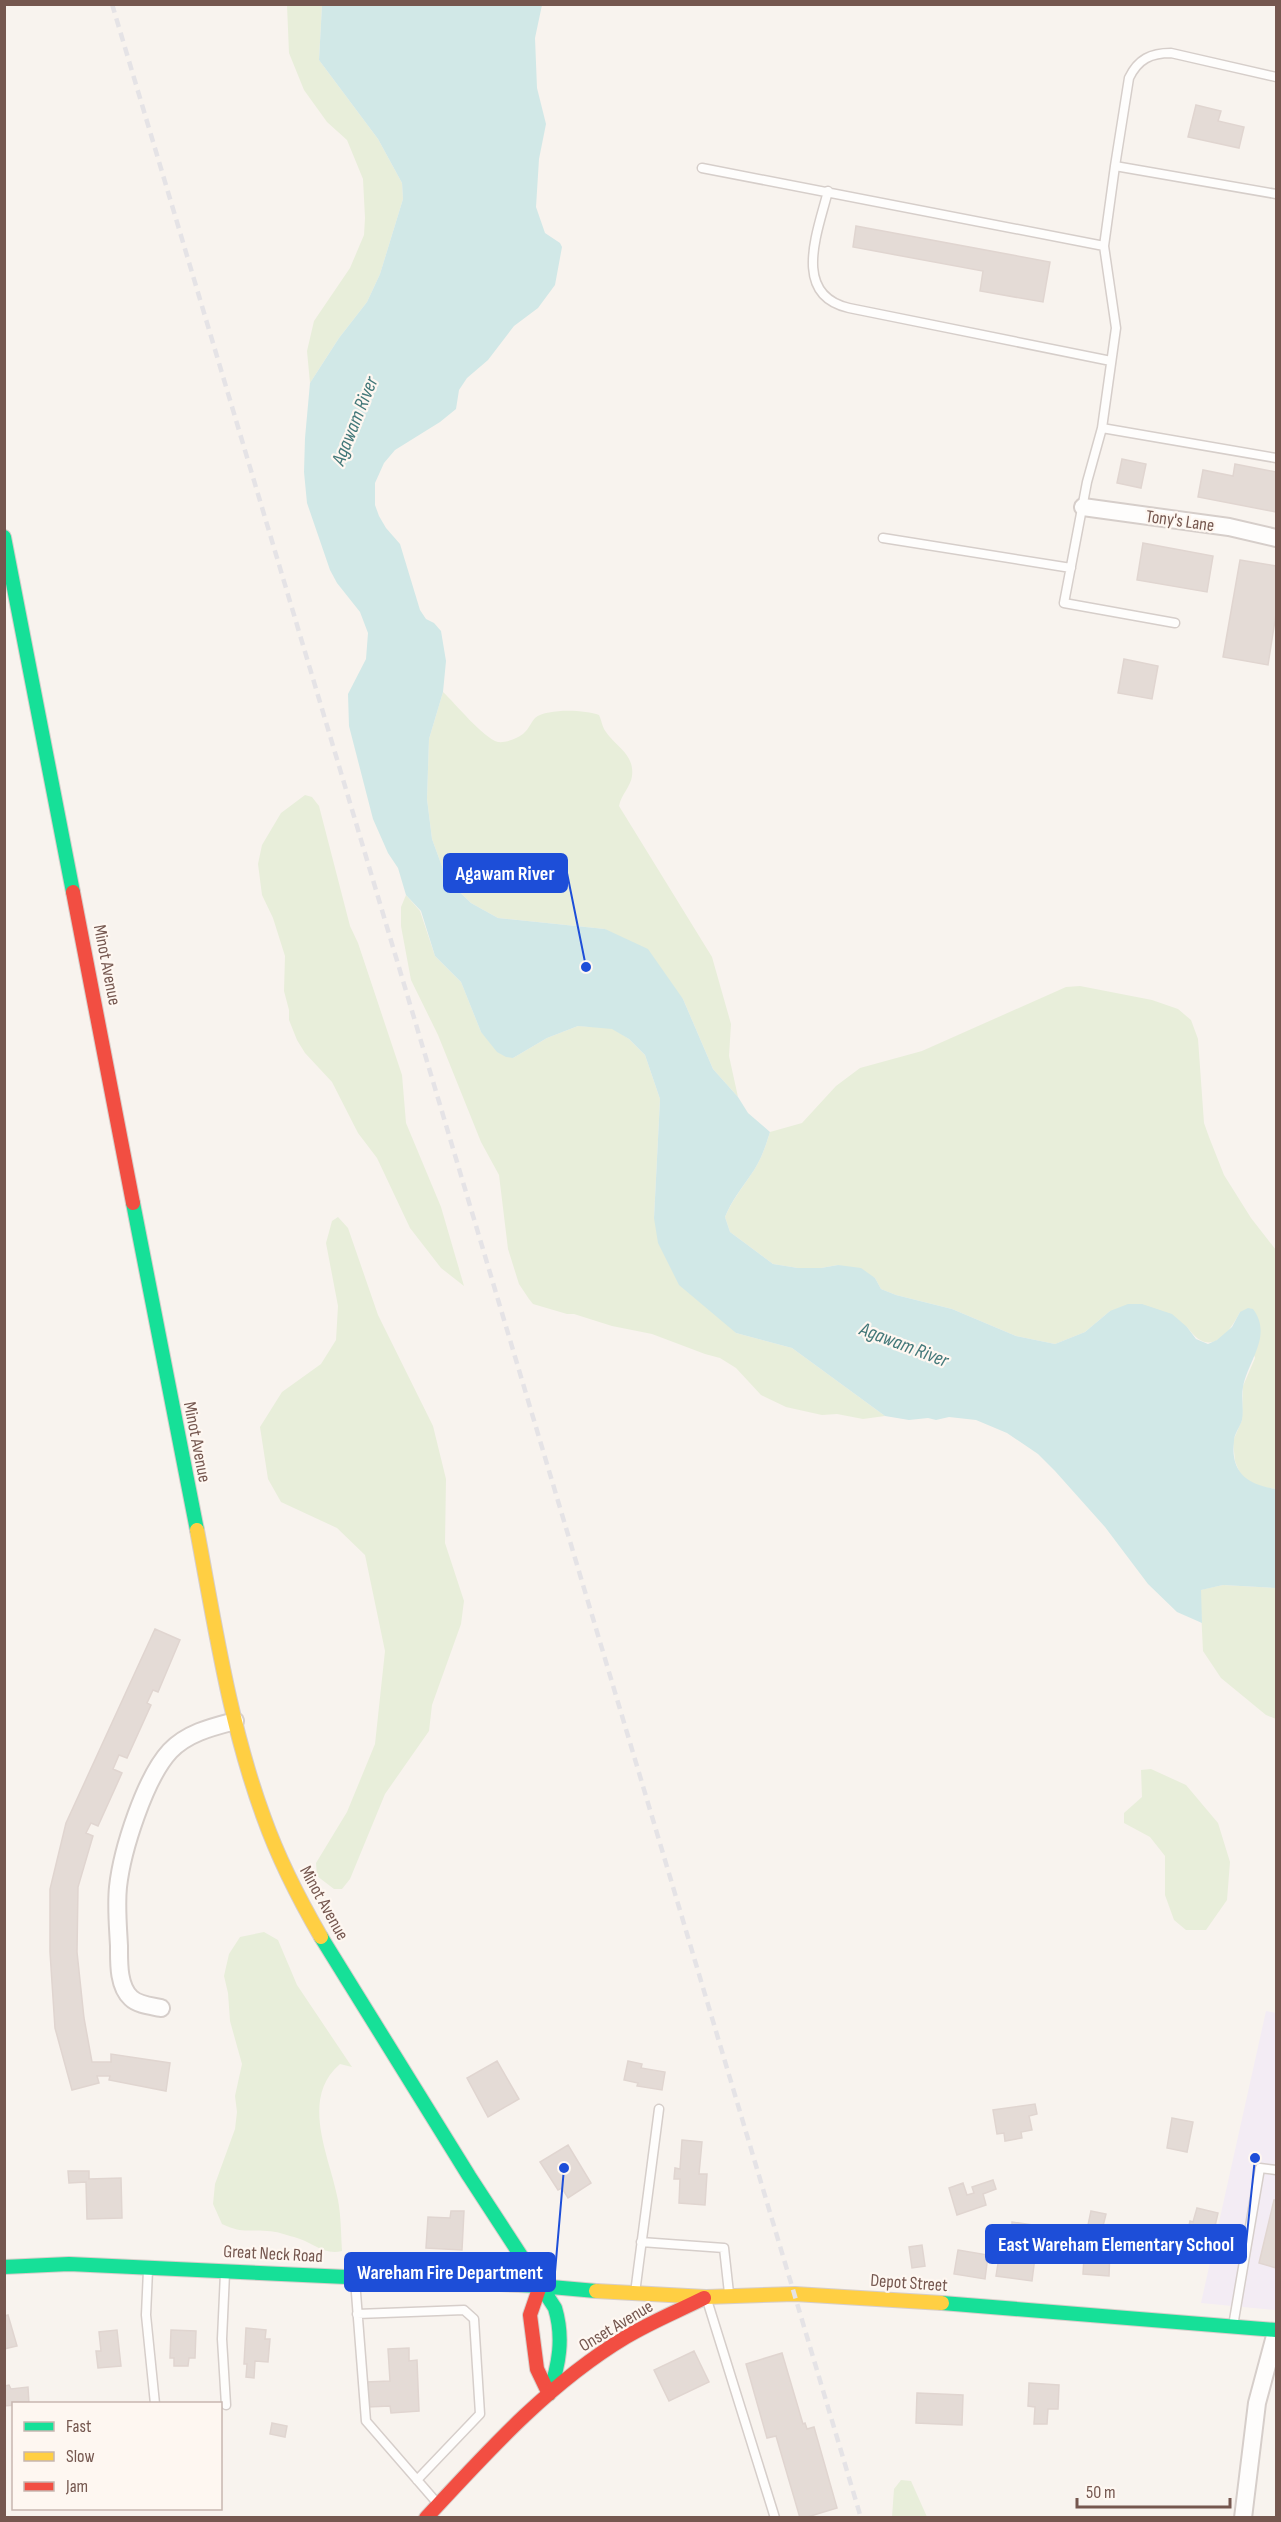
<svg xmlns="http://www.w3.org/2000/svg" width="1281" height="2522" viewBox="0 0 1281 2522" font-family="'Sofia Sans Condensed',sans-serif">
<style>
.education{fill:#f3ecf4}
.green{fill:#e8eeda}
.water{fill:#d1e8e7}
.building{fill:#e4dbd6;stroke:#e0d5d0;stroke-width:1.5}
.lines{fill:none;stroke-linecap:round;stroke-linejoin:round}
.lane-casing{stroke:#d6ceca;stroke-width:11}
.street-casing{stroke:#d6ceca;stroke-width:20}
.fast-casing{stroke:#d7ceca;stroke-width:16}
.slow-casing{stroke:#d7ceca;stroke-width:16}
.jam-casing{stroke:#d7ceca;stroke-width:16}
.lane{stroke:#fefdfc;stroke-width:8}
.street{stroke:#fefdfc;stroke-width:16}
.fast{stroke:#16e098;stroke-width:14}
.slow{stroke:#ffcf43;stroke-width:14}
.jam{stroke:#f24e42;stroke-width:14}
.rail{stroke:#e5e3e6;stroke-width:4.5;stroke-dasharray:9 6;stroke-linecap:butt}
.labels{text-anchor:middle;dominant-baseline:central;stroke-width:4.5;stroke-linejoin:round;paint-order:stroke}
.street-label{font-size:18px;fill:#75574f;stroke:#fef7f1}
.water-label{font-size:20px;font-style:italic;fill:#437879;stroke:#fef7f1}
.leader{fill:none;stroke:#1d4ed8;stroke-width:2}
.callout-dot{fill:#1d4ed8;stroke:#fef7f1;stroke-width:2}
.callout{fill:#1d4ed8;stroke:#1d4ed8;stroke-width:2}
.callout-label{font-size:20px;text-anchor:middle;font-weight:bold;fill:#fff}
</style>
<rect width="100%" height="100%" fill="#f8f3ee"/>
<path class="education" d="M 1266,2011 L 1276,2013 L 1276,2310 L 1201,2303 Z"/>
<path class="green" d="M 287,5 L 322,5 L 319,60 L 378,139 L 402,183 L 403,199 L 380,274 L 367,302 L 339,338 L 310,383 L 307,351 L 314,321 L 350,268 L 364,235 L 365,218 L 363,179 L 347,140 L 327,122 L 304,90 L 289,53 Z
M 443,692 C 455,703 483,738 498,742 C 506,743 519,738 524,733 C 529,729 531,722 535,718 C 548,708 585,710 599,715 C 601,719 602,725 604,729 C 613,745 635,753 632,776 C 631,786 621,795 619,806 L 712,957 L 731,1024 L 729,1056 L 738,1097 L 713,1069 L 683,999 L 605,929 L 498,918 L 471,903 L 447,880 L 432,839 L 427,799 L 429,739 Z
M 305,795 L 312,797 L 319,806 L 350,926 L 358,943 L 402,1075 L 406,1123 L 441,1207 L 464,1286 L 441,1268 L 410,1228 L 377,1158 L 358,1133 L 332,1082 L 305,1053 L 297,1040 L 289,1020 L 289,1010 L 284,991 L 285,956 L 273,918 L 262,895 L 258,864 L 262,845 L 281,813 Z
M 406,895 L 420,911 L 435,956 L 461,982 L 481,1032 L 513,1058 L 547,1038 L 578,1026 L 612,1028 L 629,1039 L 645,1055 L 660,1099 L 654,1218 L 736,1333 L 792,1348 L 885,1416 L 863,1419 L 837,1414 L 822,1415 L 786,1407 L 761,1395 L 736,1368 L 720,1358 L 705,1354 L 652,1334 L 612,1326 L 574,1314 L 567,1314 L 533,1304 L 529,1299 L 519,1284 L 508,1249 L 499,1175 L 481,1142 L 438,1035 L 411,980 L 401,926 L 401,907 Z
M 1080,986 L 1152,1000 L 1178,1009 L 1191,1020 L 1198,1039 L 1204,1123 L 1209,1137 L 1224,1175 L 1251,1218 L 1276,1250 L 1276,1489 L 1256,1486 L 1241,1476 L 1235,1461 L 1233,1441 L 1242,1420 L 1243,1386 L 1255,1358 L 1240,1312 C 1227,1337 1209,1358 1187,1327 L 1110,1311 L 1085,1332 L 1055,1344 L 1016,1336 L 952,1309 L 896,1295 L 881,1289 L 875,1278 L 838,1265 L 821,1268 L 798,1268 L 773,1264 L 730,1232 L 725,1217 C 733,1199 740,1191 750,1176 C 760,1163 765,1148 770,1132 L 802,1123 L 836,1086 L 860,1068 L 922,1051 L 1066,987 Z
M 338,1217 L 348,1228 L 378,1315 L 433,1426 L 446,1479 L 445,1543 L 464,1601 L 461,1624 L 432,1705 L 429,1731 L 385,1794 L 350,1879 L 342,1889 L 334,1889 L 317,1876 L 316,1863 L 347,1812 L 375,1744 L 385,1651 L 365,1555 L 337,1528 L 281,1502 L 268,1479 L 260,1427 L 282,1392 L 321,1364 L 336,1340 L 338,1306 L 326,1243 L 332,1221 Z
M 1223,1585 L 1276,1588 L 1276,1719 L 1266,1715 L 1221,1678 L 1203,1651 L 1200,1590 Z
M 1151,1769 L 1186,1785 L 1218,1823 L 1230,1862 L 1227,1900 L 1206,1930 L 1186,1930 L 1174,1920 L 1165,1895 L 1165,1856 L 1150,1837 L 1124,1823 L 1124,1813 L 1142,1797 L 1141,1770 Z
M 264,1932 L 278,1940 L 297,1985 L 352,2067 L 340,2064 C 299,2099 330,2157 338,2200 C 341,2216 341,2234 342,2251 C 324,2256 311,2241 294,2237 C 286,2235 276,2231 267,2231 C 245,2229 244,2234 222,2224 L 213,2204 L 215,2184 L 235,2129 L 237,2112 L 235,2096 L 242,2064 L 230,2021 L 228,1993 L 224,1976 L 229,1954 L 240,1937 Z
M 901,2480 L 911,2481 L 927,2517 L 892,2517 L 894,2489 Z"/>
<path class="water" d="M 322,5 L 542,5 L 535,38 L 537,88 L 546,124 L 539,159 L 536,207 L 545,233 L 560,243 L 562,247 L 555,285 L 538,308 L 514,326 L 488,360 L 467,378 L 459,390 L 456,409 L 440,422 L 395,450 L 384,463 L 375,483 L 375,505 L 379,516 L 386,528 L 400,544 L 420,610 L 426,619 L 434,623 L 441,631 L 446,661 L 443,692 L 429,739 L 427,799 L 432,839 L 447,880 L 471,903 L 498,918 L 605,929 L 648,949 L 683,999 L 713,1069 L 738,1097 L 748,1113 L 770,1132 C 765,1148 760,1163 750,1176 C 740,1191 732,1200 725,1217 L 730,1232 L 773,1264 L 798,1268 L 821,1268 L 838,1265 L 861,1268 L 875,1278 L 881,1289 L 896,1295 L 952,1309 L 1016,1336 L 1055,1344 L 1085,1332 L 1110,1311 L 1128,1304 L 1142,1304 L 1172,1314 L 1187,1327 L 1196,1339 L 1208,1344 L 1217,1340 L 1232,1327 L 1240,1312 L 1248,1308 L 1253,1309 C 1273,1336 1248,1360 1243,1387 C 1241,1398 1244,1409 1242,1420 C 1240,1427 1234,1434 1234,1441 C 1230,1474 1249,1485 1276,1489 L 1276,1588 L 1223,1585 L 1201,1590 L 1202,1623 L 1177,1612 L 1148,1584 L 1105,1527 L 1055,1471 L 1038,1454 L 1007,1433 L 976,1420 L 949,1417 L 936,1420 L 928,1418 L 909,1420 L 885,1416 L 792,1348 L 736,1333 L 679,1285 L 658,1243 L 654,1218 L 660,1099 L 645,1055 L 629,1039 L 612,1029 L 578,1026 L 547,1038 L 513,1058 L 506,1057 L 497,1052 L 481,1032 L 461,982 L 435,956 L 421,911 L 406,895 L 398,868 L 388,853 L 373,819 L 349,726 L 348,694 L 366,659 L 368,633 L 360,612 L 337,583 L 330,570 L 307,503 L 304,472 L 305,438 L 310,383 L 339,338 L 367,302 L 380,274 L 403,199 L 402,183 L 378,139 L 319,60 Z"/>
<path class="building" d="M 1196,105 L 1221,111 L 1218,121 L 1244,127 L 1239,148 L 1188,137 Z
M 856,226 L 1050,262 L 1043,302 L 980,291 L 983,271 L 853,247 Z
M 1122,459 L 1146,464 L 1141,488 L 1117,483 Z
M 1235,464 L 1276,472 L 1276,512 L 1198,497 L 1203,470 L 1233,476 Z
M 1143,543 L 1213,556 L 1207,592 L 1137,580 Z
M 1240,560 L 1276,566 L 1276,614 L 1268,665 L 1223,657 Z
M 1124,659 L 1158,666 L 1152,699 L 1118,693 Z
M 155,1629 L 180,1640 L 158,1692 L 153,1690 L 147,1703 L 151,1705 L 127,1758 L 119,1755 L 113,1769 L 122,1773 L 98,1826 L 91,1823 L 86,1833 L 93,1836 L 78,1887 L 77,1952 L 84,2018 L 92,2062 L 111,2062 L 111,2054 L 170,2063 L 166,2091 L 109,2080 L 110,2076 L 97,2076 L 99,2083 L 72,2090 L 55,2028 L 50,1952 L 50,1889 L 66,1823 Z
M 497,2061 L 519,2099 L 488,2117 L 467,2078 Z
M 628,2061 L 642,2064 L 641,2068 L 665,2072 L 662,2090 L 637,2086 L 638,2083 L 624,2080 Z
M 1035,2104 L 1037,2114 L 1029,2116 L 1032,2130 L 1021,2132 L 1022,2138 L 1005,2141 L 1004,2133 L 997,2134 L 993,2110 Z
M 1172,2118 L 1193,2122 L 1187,2152 L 1167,2148 Z
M 682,2140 L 702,2142 L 699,2174 L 707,2174 L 705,2205 L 679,2203 L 680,2179 L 674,2179 L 675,2168 L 680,2169 Z
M 568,2145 L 591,2183 L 568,2198 L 562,2188 L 558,2190 L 540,2162 Z
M 68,2171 L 89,2171 L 89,2179 L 121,2178 L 122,2218 L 87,2219 L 86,2182 L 69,2183 Z
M 993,2180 L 996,2189 L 983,2194 L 986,2205 L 957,2215 L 949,2188 L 963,2183 L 967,2195 L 974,2193 L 972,2187 Z
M 1274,2200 L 1276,2200 L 1276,2268 L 1259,2263 Z
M 1197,2208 L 1218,2213 L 1215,2226 L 1211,2225 L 1202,2257 L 1178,2251 L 1179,2246 L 1184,2248 L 1190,2221 L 1193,2222 Z
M 451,2211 L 464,2211 L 462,2250 L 426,2248 L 428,2217 L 450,2218 Z
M 1091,2211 L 1106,2214 L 1102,2230 L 1137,2238 L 1139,2227 L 1152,2230 L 1148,2247 L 1136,2245 L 1135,2252 L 1110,2250 L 1109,2276 L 1083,2274 L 1085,2239 Z
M 1012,2222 L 1039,2226 L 1032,2281 L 996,2276 L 1004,2226 L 1012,2227 Z
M 922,2245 L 925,2266 L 912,2268 L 909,2247 Z
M 958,2250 L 988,2255 L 985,2279 L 954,2274 Z
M 8,2315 L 17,2346 L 4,2349 L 4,2316 Z
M 246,2328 L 266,2330 L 265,2339 L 270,2339 L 268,2362 L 255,2361 L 254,2378 L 246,2377 L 247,2364 L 244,2364 Z
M 117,2330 L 121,2366 L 98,2368 L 96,2351 L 101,2351 L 99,2332 Z
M 171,2330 L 196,2331 L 195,2358 L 189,2358 L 188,2366 L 174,2366 L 174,2358 L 170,2358 Z
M 409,2348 L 409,2361 L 417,2360 L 419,2411 L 391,2413 L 390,2406 L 368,2407 L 366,2382 L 390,2381 L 388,2349 Z
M 694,2351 L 709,2382 L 669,2401 L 654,2370 Z
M 782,2353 L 803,2424 L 805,2423 L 807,2429 L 814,2427 L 837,2508 L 804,2518 L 800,2518 L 776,2436 L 767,2438 L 746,2364 Z
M 1029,2383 L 1059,2385 L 1058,2409 L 1048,2409 L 1047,2424 L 1034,2424 L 1035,2407 L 1028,2406 Z
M 9,2385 L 11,2389 L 28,2387 L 29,2404 L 4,2406 L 4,2386 Z
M 917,2393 L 963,2395 L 962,2425 L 916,2423 Z
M 272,2423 L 287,2426 L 285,2437 L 270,2434 Z"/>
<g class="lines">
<defs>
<path id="lane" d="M 1115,166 L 1129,78 C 1138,59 1151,53 1171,53 L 1276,77
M 702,168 L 1104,246
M 828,191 C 818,231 791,295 849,308 L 1111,361
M 1102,428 L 1276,458
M 883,538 L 1071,568
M 1175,623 L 1064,603 L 1087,482 L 1102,428 L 1116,328 L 1104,246 L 1115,166 L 1276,194
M 641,2242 L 724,2248 L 729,2293
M 148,2270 L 146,2315 L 155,2404
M 225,2273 L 222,2339 L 226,2405
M 355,2280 L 366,2421 L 438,2504
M 635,2293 L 659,2109
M 707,2300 L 775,2518
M 357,2314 L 464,2310 L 474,2319 L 480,2414 L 417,2480
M 1233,2326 L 1260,2168 L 1276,2170"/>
<path id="street" d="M 1083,507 L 1229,527 L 1276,538
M 161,2008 C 152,2006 138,2005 131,1998 C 118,1986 119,1962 119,1946 C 118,1926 116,1906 118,1887 C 122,1850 145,1778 170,1751 C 187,1733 212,1727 235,1721
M 1243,2518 L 1257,2403 L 1276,2332"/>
<path id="fast" d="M 4,537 L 73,892
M 133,1203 L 197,1530
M 321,1937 L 469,2176 L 555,2308 C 564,2338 559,2365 549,2394
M 4,2267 L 69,2264 L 540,2286 L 596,2291
M 942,2303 L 1276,2330"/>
<path id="slow" d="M 197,1530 C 215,1626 230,1726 264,1818 C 279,1860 299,1899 321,1937
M 596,2291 L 706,2297 L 795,2294 L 942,2303"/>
<path id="jam" d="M 73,892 L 133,1203
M 540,2286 L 530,2315 L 537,2369 L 549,2394
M 426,2518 C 487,2452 549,2383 626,2337 C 651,2322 678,2311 704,2298"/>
</defs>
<use href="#lane" class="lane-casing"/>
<use href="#street" class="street-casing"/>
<use href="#fast" class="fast-casing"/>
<use href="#slow" class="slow-casing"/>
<use href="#jam" class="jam-casing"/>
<use href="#lane" class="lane"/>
<use href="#street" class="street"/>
<use href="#fast" class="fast"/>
<use href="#slow" class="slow"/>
<use href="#jam" class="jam"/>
<path class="rail" d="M 112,4 L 861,2518"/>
</g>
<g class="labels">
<g class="street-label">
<text transform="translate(1180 521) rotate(8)">Tony's Lane</text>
<text transform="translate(107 965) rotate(79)">Minot Avenue</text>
<text transform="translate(197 1442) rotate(79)">Minot Avenue</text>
<text transform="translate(324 1903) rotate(61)">Minot Avenue</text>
<text transform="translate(273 2254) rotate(3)">Great Neck Road</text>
<text transform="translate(909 2283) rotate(4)">Depot Street</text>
<text transform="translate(616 2326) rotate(-31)">Onset Avenue</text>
</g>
<g class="water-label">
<text transform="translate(355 421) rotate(-68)">Agawam River</text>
<text transform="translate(904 1345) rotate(21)">Agawam River</text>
</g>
</g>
<path class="leader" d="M586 967L567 873M1255 2158L1246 2244M564 2168L555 2272"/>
<g class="callout-dot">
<circle cx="586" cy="967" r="6"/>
<circle cx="1255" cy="2158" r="6"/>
<circle cx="564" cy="2168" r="6"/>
</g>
<g class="callout">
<rect x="444" y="854" width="123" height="38" rx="6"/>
<rect x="986" y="2225" width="260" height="38" rx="6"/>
<rect x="345" y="2253" width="210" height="38" rx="6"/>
</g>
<g class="callout-label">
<text x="505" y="880">Agawam River</text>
<text x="1116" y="2251">East Wareham Elementary School</text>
<text x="450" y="2279">Wareham Fire Department</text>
</g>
<rect width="1281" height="2522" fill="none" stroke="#75574f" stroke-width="12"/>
<rect x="12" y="2402" width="210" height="108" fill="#fef7f1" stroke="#c7b7b0" stroke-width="1.5"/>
<rect x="24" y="2422" width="30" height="9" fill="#16e098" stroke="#c7b7b0" stroke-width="1.5"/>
<text x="66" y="2432" font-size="18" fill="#75574f">Fast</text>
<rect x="24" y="2452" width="30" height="9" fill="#ffcf43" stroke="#c7b7b0" stroke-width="1.5"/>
<text x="66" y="2462" font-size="18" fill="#75574f">Slow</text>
<rect x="24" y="2482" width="30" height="9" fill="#f24e42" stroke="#c7b7b0" stroke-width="1.5"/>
<text x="66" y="2492" font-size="18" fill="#75574f">Jam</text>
<path d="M1077 2498v9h153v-9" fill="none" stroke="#75574f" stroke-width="3"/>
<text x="1086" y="2498" font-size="18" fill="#75574f" stroke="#fef7f1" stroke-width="4.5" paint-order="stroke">50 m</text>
</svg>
